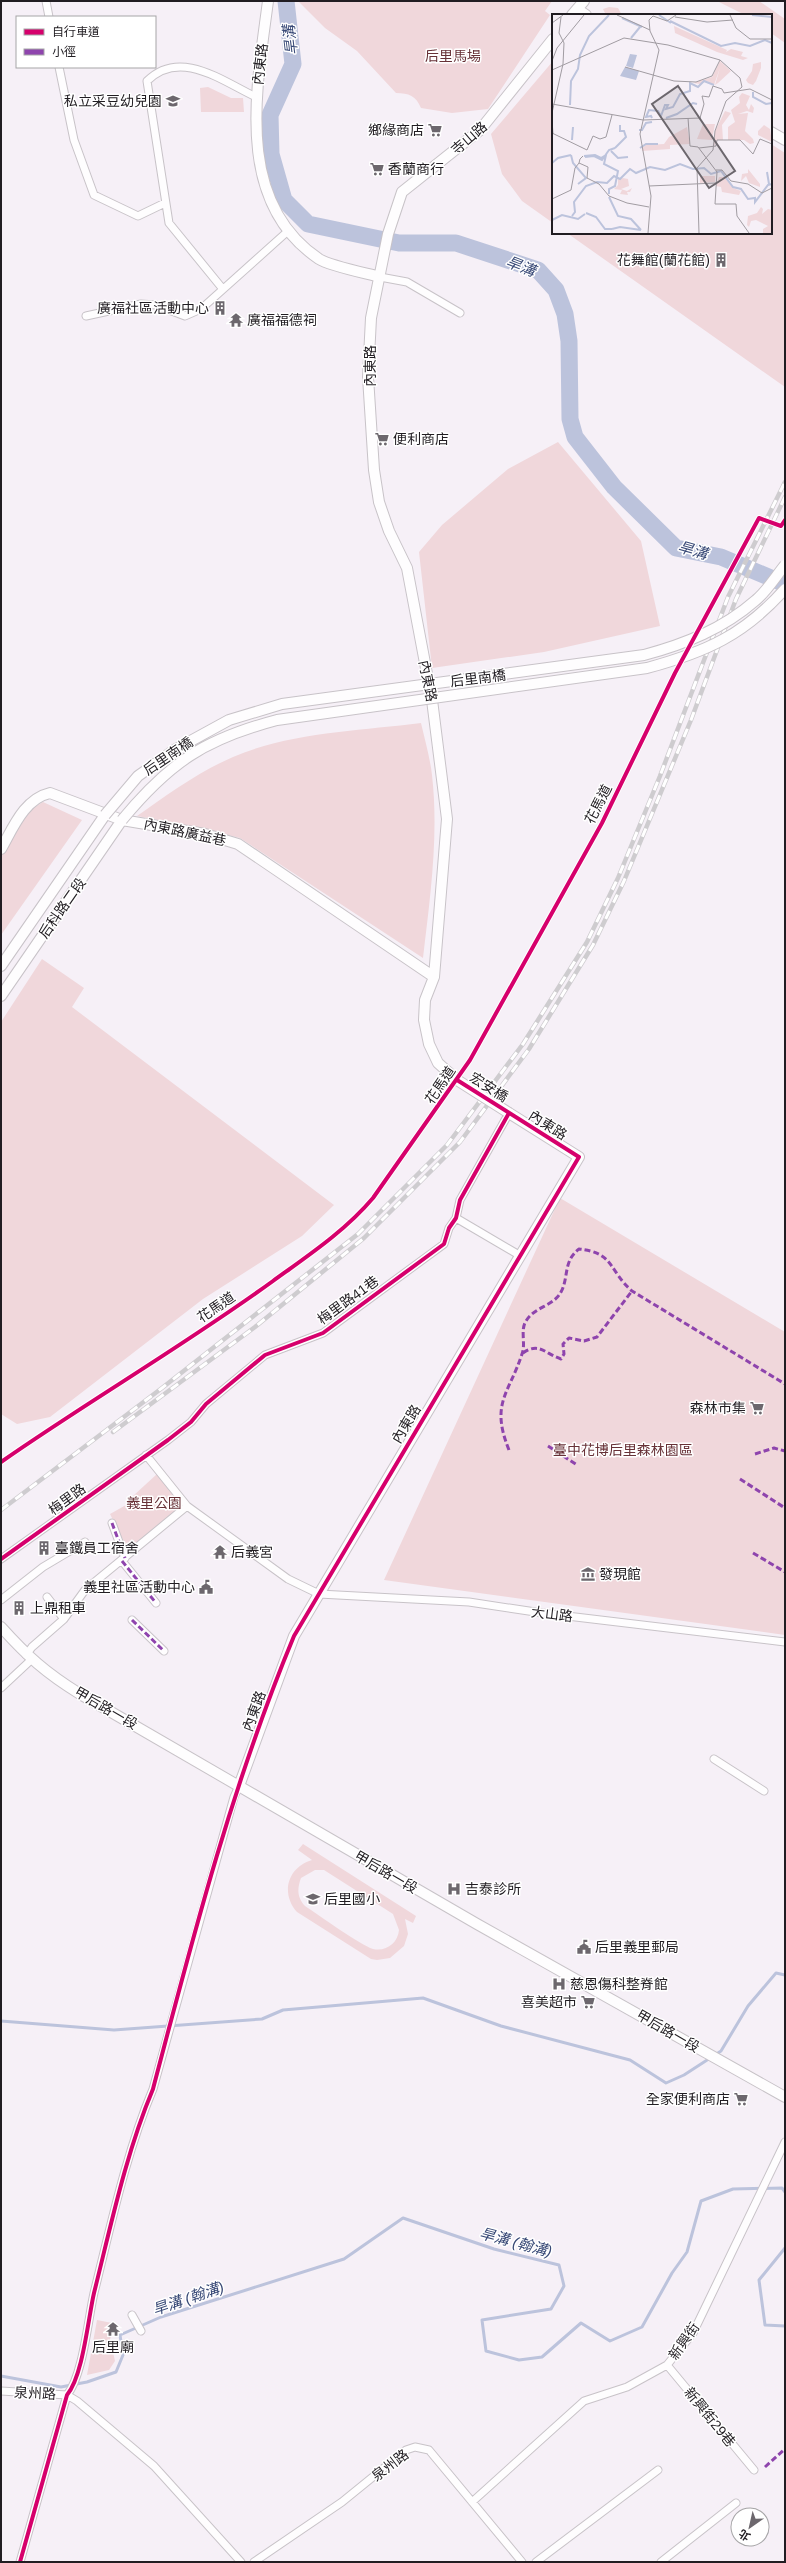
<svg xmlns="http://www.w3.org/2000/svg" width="786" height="2563" viewBox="0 0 786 2563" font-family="Arial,'Noto Sans TC',sans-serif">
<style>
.green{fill:#f0d7db;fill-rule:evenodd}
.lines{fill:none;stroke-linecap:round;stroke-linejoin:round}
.stream{stroke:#bcc3dc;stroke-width:3}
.river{stroke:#bcc3dc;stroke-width:17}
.street-casing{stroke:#c8c3c8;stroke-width:9}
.secondary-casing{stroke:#c8c3c8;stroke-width:12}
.street{stroke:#fefdfe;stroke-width:7}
.secondary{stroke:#fefdfe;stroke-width:10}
.rail-casing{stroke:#cecccf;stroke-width:4.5}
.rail{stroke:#fff;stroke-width:3;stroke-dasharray:9;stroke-linecap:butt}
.secondary-bridge-casing{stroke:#c8c3c8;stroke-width:12;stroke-linecap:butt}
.secondary-bridge{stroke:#fefdfe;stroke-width:10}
.quiet{stroke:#8e44ad;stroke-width:3;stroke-dasharray:6 3;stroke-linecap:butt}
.cycleway-casing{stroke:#fff;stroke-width:6}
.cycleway{stroke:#d6006c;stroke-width:4}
.labels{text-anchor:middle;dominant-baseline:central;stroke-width:3;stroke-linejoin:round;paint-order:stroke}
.park-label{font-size:14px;fill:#673137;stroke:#fff}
.street-label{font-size:14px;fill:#211d22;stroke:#fff}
.poi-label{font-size:14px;fill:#211d22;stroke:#fff;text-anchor:start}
.water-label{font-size:15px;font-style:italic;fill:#394a77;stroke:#fff}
.inset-river{fill:none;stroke:#bcc3dc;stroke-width:2}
.inset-road{fill:none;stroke:#a19ca2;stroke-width:1}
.view{fill:#6c676d;fill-opacity:0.15;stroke:#6c676d;stroke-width:2}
.inset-edge{fill:none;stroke:#211d22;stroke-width:2}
</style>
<rect width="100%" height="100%" fill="#f6f0f7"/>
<path class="green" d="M 298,1 L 552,1 L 545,11 L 550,15 L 488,109 L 452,113 L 421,108 C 416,96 409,93 396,93 L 357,51 L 325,28 Z
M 717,1 L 759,1 L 785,19 L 785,43 L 771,33 L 771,15 L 745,15 Z
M 609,7 L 618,8 L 622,15 L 606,15 L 603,9 Z
M 553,61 L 553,223 L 522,201 L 502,174 L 491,134 Z
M 208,87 L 231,98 L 243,98 L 244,112 L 201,112 L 200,88 Z
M 771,144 L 785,153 L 785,387 L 567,233 L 771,233 Z
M 558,442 L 641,541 L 660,626 L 544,652 L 432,668 L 419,552 L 442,525 L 508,469 Z
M 421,723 C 425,740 430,758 432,775 C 439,836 430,898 423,958 L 240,838 L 205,829 L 137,816 C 167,795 198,772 233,757 C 291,732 359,731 421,723 Z
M 43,802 L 82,820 L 1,935 L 1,852 L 30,810 Z
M 42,959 L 84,988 L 72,1007 L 334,1205 L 302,1236 L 203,1299 L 50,1417 L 17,1424 L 1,1414 L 1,1022 Z
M 560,1198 L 785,1332 L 785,1635 L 384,1580 Z
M 157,1474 L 181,1506 L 128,1550 L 110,1514 L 135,1500 L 133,1496 Z
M 303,1844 L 416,1916 L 413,1923 L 405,1919 L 408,1934 L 404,1946 L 390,1958 L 377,1960 L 371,1959 L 297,1912 C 280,1893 288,1867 312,1860 L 298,1850 ZM 315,1870 L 324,1870 L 393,1914 L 399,1930 C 398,1943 386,1952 373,1949 C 360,1945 319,1915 305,1906 C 297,1897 297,1889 301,1878 Z
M 97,2320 L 112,2323 L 114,2329 L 110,2339 L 115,2361 L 109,2370 L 87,2375 Z"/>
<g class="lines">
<path class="stream" d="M 1,2021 L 114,2030 L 262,2019 L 283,2010 L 423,1998 L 501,2026 L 630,2060 L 666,2083 L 684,2075 L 721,2051 L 748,2006 L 776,1973 L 785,1975
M 785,2248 L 759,2280 L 765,2325 L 785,2326
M 1,2376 L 61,2387 L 87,2382 L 116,2372 L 123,2355 L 120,2335 L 161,2317 L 344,2259 L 403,2218 L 494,2249 L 559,2265 L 564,2286 L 551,2309 L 482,2320 L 486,2351 L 519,2360 L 542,2357 L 581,2323 L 610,2341 L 642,2327 L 672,2273 L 687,2252 L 701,2201 L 733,2189 L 782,2188 L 785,2192"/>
<path class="river" d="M 286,1 L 293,64 L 270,115 L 271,154 L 284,200 L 308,224 L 399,243 L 456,243 L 538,270 L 556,290 L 565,314 L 569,341 L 570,419 L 575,437 L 614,487 L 676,548 L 721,557 L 785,584"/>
<defs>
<path id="street" d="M 46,1 L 49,17
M 59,67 L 74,140 L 94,195 L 138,216 L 165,203
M 380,277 L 407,282 L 460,313
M 222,288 L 169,223 L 147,81 C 180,48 222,81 256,97
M 86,316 L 141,304 L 156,305 L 185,316 L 201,309 L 288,231
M 456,1218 L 519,1255
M 146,1455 L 187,1506
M 112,1523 L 125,1558
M 1,1559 L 168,1440 L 191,1422 L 206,1404 L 265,1355 L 323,1333 L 444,1244 L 449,1228 L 456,1218 L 460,1200 L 509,1113
M 122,1561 L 156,1603
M 47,1597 L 64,1619
M 1,1600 L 43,1567 L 85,1542
M 132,1620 L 164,1651
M 26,1655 L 32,1647 L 64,1619 L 85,1590 L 187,1506 L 288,1579 L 319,1594 L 469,1602 L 542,1613 L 785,1642
M 1,1688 L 31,1660
M 714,1759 L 764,1791
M 132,2315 L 141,2331
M 667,2365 L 754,2470
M 1,2391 L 67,2395 L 77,2401 L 154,2466 L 241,2562
M 472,2502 L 584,2401 L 627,2387 L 667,2365 L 693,2333 L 785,2142
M 20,2562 L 67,2395 C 83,2376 88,2319 94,2293 C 111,2225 126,2153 153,2089 L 234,1797 L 239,1786
M 254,2562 L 342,2502 L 406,2450 L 415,2447 L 429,2450 L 522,2562
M 536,2562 L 658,2470
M 661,2562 L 736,2503"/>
<path id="secondary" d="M 268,1 C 257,87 233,201 319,259 C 330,266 365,273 380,277
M 577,9 L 586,15
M 572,15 L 584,1
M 771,132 L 785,140
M 1,849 C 13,828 24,799 50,793 L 122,820 L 205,834 L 238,844 L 434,977
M 1,966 L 105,815
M 1,996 L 122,820
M 457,1080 L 438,1063 L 429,1044 L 424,1020 L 425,1000 L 434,977 L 447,819 L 432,700 L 407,568 L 389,531 L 379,502 L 374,470 L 368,377 L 371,318 L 388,234 L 402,192 L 480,130 L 553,39
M 1,1627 C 27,1656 46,1673 80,1694 L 477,1924 L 785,2097
M 239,1786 L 294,1636 L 579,1157 L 509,1113"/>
</defs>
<use href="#street" class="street-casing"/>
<use href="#secondary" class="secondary-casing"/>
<use href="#street" class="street"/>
<use href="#secondary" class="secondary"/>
<defs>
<path id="rail" d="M 113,1432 L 255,1327 L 364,1238 L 460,1142 L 529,1049 L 593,945 L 624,881 L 691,720 L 736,599 L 785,497
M 1,1510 L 162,1388 L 358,1234 L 447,1145 L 523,1044 L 587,942 L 618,878 L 660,776 L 728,597 L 785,482"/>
</defs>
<use href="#rail" class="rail-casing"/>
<use href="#rail" class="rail"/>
<defs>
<path id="secondary-bridge" d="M 105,815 L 138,776 L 176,749 L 229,720 L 282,704 L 644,655 C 685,644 723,629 756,600 C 767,591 776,576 785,565
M 122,820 C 170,762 205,739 277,720 L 647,668 C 706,652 744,635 785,589
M 457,1080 L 509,1113"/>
</defs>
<use href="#secondary-bridge" class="secondary-bridge-casing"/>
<use href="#secondary-bridge" class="secondary-bridge"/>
<path class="quiet" d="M 523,1353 C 539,1342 544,1353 561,1359 L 564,1354 L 563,1344 L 569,1338 L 584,1341 L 597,1337 L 632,1291
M 548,1446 L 577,1465
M 509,1450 C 490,1403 509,1394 522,1354 C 526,1344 520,1330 526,1321 C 534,1307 554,1306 561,1292 C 569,1277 563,1261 579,1249 C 615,1253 608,1270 632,1291 L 785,1384
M 755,1454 L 774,1448 L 785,1451
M 740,1479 L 785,1508
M 112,1523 L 125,1558
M 753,1553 L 785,1572
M 122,1561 L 156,1603
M 132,1620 L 164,1651
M 765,2467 L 785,2449"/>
<defs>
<path id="cycleway" d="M 1,1462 C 90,1400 185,1345 273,1281 C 309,1255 345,1231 373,1198 L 470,1060 L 602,823 L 675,673 L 759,518 L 781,526 L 785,520
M 1,1559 L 168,1440 L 191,1422 L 206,1404 L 265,1355 L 323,1333 L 444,1244 L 449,1228 L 456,1218 L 460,1200 L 509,1113
M 20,2562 L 67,2395 C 83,2376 88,2319 94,2293 C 111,2225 126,2153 153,2089 C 193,1936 233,1782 294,1636 L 579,1157 L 457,1080"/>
</defs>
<use href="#cycleway" class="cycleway-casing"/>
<use href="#cycleway" class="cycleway"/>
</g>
<defs>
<symbol id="school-bare" viewBox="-9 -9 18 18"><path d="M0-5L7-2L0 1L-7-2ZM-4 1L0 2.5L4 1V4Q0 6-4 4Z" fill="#6c676d" stroke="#fff" stroke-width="2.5" paint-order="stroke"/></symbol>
<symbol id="supermarket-bare" viewBox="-9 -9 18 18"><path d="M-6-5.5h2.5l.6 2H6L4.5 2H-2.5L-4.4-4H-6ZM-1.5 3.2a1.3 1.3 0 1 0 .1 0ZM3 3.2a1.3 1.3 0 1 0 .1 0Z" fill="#6c676d" stroke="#fff" stroke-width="2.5" paint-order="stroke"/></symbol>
<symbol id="building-bare" viewBox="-9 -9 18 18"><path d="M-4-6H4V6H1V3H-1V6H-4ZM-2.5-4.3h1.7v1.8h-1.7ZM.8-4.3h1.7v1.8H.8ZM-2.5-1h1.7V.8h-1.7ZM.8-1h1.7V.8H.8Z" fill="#6c676d" stroke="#fff" stroke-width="2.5" paint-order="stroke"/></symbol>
<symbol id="temple-bare" viewBox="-9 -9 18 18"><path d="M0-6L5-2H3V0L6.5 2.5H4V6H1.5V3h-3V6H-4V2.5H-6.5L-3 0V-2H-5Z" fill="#6c676d" stroke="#fff" stroke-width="2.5" paint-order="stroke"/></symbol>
<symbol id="museum-bare" viewBox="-9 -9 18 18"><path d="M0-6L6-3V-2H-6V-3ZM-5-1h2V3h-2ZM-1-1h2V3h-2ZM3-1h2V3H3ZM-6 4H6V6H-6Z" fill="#6c676d" stroke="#fff" stroke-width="2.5" paint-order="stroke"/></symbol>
<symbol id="civic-bare" viewBox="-9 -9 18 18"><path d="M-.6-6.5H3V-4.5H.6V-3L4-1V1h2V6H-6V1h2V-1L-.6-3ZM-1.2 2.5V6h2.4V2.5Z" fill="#6c676d" stroke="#fff" stroke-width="2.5" paint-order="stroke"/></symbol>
<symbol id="hospital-bare" viewBox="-9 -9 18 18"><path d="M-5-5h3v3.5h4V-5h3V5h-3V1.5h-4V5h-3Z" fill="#6c676d" stroke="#fff" stroke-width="2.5" paint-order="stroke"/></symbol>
</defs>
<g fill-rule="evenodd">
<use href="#school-bare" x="163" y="91" width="20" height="20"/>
<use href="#supermarket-bare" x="425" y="120" width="20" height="20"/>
<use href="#supermarket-bare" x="367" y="159" width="20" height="20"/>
<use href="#building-bare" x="711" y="250" width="20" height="20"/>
<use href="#building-bare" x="210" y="298" width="20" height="20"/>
<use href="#temple-bare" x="226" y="310" width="20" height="20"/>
<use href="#supermarket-bare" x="372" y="429" width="20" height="20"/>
<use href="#supermarket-bare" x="747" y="1398" width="20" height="20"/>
<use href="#building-bare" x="34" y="1538" width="20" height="20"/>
<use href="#temple-bare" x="210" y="1542" width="20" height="20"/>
<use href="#museum-bare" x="578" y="1564" width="20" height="20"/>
<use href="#civic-bare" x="196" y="1577" width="20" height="20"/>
<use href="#building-bare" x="9" y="1598" width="20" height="20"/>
<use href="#hospital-bare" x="444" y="1879" width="20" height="20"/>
<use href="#school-bare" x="303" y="1889" width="20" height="20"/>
<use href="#civic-bare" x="574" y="1937" width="20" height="20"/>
<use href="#hospital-bare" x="549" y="1974" width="20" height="20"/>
<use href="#supermarket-bare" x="578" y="1992" width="20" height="20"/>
<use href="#supermarket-bare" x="731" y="2089" width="20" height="20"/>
<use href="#temple-bare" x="103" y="2319" width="20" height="20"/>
</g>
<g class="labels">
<g class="park-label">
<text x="453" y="56">后里馬場</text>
<text x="623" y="1450">臺中花博后里森林園區</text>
<text x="154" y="1503">義里公園</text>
</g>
<g class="street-label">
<text transform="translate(260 64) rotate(-83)">內東路</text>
<text transform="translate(469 138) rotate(-41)">寺山路</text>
<text transform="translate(370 366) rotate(-90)">內東路</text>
<text transform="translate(478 678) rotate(-7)">后里南橋</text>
<text transform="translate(428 681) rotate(79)">內東路</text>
<text transform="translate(168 756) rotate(-34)">后里南橋</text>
<text transform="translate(598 804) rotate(-63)">花馬道</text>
<text transform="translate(185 832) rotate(12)">內東路廣益巷</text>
<text transform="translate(62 908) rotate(-55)">后科路二段</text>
<text transform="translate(440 1085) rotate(-56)">花馬道</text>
<text transform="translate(489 1087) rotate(32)">宏安橋</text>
<text transform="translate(548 1125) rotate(32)">內東路</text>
<text transform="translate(348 1300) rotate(-36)">梅里路41巷</text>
<text transform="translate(216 1307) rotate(-34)">花馬道</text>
<text transform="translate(406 1424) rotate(-59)">內東路</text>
<text transform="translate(67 1499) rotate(-36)">梅里路</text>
<text transform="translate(552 1614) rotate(7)">大山路</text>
<text transform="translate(106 1708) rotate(30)">甲后路一段</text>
<text transform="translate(254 1711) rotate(-70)">內東路</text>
<text transform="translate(386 1872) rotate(30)">甲后路一段</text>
<text transform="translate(668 2031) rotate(30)">甲后路一段</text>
<text transform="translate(684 2341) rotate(-55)">新興街</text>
<text transform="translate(35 2393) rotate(3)">泉州路</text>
<text transform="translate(710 2417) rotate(51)">新興街29巷</text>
<text transform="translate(390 2465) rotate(-37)">泉州路</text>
</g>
<g class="poi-label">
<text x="162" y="101" text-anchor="end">私立采豆幼兒園</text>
<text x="424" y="130" text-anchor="end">鄉緣商店</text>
<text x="388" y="169">香蘭商行</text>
<text x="710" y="260" text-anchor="end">花舞館(蘭花館)</text>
<text x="209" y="308" text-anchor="end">廣福社區活動中心</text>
<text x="247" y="320">廣福福德祠</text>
<text x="393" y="439">便利商店</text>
<text x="746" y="1408" text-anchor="end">森林市集</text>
<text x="55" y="1548">臺鐵員工宿舍</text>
<text x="231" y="1552">后義宮</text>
<text x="599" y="1574">發現館</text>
<text x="195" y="1587" text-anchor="end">義里社區活動中心</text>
<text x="30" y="1608">上鼎租車</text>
<text x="465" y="1889">吉泰診所</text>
<text x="324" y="1899">后里國小</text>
<text x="595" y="1947">后里義里郵局</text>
<text x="570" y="1984">慈恩傷科整脊館</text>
<text x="577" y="2002" text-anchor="end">喜美超市</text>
<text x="730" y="2099" text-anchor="end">全家便利商店</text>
<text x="113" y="2347" text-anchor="middle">后里廟</text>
</g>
<g class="water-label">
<text transform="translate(290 40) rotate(-97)">旱溝</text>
<text transform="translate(521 266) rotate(21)">旱溝</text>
<text transform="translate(693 550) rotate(16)">旱溝</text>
<text transform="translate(516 2242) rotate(15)">旱溝 (翰溝)</text>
<text transform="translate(188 2298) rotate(-19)">旱溝 (翰溝)</text>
</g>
</g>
<g transform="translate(552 14)">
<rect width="220" height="220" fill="#f6f0f7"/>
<path d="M 122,12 L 175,36 L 174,38 L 179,35 L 191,38 L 189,42 L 196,44 L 191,46 L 165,38 L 123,19 ZM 168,47 L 179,57 L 166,69 L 163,71 L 168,54 L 162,71 L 155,67 L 148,70 L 141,69 L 160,63 ZM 209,48 L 209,54 L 204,67 L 201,71 L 196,69 L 194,66 L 200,57 L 201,50 ZM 190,79 L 198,82 L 194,91 L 197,96 L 199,90 L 202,94 L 201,99 L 195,97 L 186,100 L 196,99 L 193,117 L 201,125 L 202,129 L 198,130 L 192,126 L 176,126 L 176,113 L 183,108 L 179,96 L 188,89 L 187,83 ZM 173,97 L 179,99 L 170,111 L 171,126 L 165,126 L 162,132 L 163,117 ZM 151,110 L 163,110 L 160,126 L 145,125 ZM 212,111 L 218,115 L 220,128 L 206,121 L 206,117 ZM 135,113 L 138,130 L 118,131 L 118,135 L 90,137 L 90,134 L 94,131 L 112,130 L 117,123 ZM 196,155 L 208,170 L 208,173 L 197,169 L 194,162 L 189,167 L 190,160 L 196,159 ZM 148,162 L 163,162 L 163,168 L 148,169 ZM 167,163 L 173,163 L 181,174 L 189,177 L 187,181 L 170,178 L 169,173 L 164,172 ZM 71,164 L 76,165 L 77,172 L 69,175 L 75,177 L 80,174 L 78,178 L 75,178 L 76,181 L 68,180 L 70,176 L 62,175 L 66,171 L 66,165 ZM 209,193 L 211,195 L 210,200 L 216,195 L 220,196 L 220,219 L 211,219 L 211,215 L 216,212 L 204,206 L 199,207 L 197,213 L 195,211 L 196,202 L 205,199 Z" fill="#f0d7db"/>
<path d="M 78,40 L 85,41 L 81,54 L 74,52 ZM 73,53 L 87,57 L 84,66 L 68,62 Z" fill="#bcc3dc"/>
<path class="inset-river" d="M 107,1 L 119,9M 200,1 L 220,3M 70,4 L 90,13M 118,7 L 169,32 L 183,29 L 198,32 L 213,26 L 220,29M 79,24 L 88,13M 201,78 L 201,83 L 214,90 L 220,89M 18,91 L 19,67 L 26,55 L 28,41 L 37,22 L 57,1M 100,104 L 99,102 L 94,103 L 97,96 L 106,97 L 109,102 L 113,91 L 116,91 L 114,95 L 121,93 L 128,80 L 138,77 L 138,69 L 146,73 L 152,67 L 162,71M 114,104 L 125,100 L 141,89 L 145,90M 87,116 L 90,116 L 94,109 L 100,108M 20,126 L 21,113M 63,134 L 74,123 L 72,117 L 68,117 L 68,111M 88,134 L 94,130 L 106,130M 59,137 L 66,144 L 76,143M 19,141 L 21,149 L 34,164 L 26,170M 32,142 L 43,141 L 49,144 L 54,141 L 52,150 L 66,157 L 63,172 L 57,175 L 57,180M 33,143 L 42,142 L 50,146 L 57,136 L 63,134M 0,149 L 6,144 L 19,141M 215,158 L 217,170M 57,183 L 66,202 L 79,205 L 89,216M 34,199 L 44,203 L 53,215 L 60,215M 20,202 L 23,198 L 22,188 L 34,172 L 45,168 L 55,169 L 62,162 L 68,165 L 78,155 L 84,159 L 98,153 L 113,156 L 128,150 L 141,155 L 152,154 L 159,160 L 169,157 L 181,173 L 189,175 L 196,185 L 203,184 L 203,188 L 216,171 L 220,170M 0,206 L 10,201 L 26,205 L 33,200M 60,215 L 68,213 L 89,216"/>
<path class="inset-road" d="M 65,1 L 98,16M 178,1 L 184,14 L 198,25 L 220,25M 123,3 L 155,8 L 181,6M 0,9 L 11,1M 0,47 L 5,34 L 32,1M 73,53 L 122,67 L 144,68 L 160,62 L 168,46M 0,56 L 72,24 L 116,31 L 168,46 L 188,64 L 190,73 L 174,87 L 163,117 L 161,136 L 145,154 L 147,219M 0,90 L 91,106 L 149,104M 0,99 L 11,50 L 12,29 L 7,19 L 9,3M 136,104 L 138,132 L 146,133 L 165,158 L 163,190 L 184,190 L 185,202 L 197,219M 148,104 L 152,90 L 150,82 L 157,83 L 161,72 L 170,75 L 172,79 L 198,75 L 220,86M 0,106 L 1,120M 0,119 L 35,136 L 41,122 L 48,125 L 54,123 L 60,101M 147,134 L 164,132 L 165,126 L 188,126 L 201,140 L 208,125 L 220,130M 31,142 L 28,145 L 27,149 L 36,153 L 35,164 L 47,170 L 57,182 L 75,189 L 97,193M 164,156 L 170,156 L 179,167 L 196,170 L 210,179 L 220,174M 97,172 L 164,169M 0,185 L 19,176 L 23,154 L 27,149M 96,219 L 99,182 L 88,120 L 107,36 L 98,17 L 97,6 L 101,2 L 115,7 L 124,1"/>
<path class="view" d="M 126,72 L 183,157 L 157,174 L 100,90 Z"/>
<rect width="220" height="220" class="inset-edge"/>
</g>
<rect width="786" height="2563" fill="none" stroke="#211d22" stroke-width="4"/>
<rect x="16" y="16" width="140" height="52" fill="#ffffff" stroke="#a6a5a7"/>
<rect x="24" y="29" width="20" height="6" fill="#d6006c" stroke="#a6a5a7"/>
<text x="52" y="36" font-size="12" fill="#211d22">自行車道</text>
<rect x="24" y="49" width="20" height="6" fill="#8e44ad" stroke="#a6a5a7"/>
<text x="52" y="56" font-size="12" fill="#211d22">小徑</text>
<g transform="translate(750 2527) rotate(214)"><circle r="19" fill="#ffffff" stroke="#a6a5a7"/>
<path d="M0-3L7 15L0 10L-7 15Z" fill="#6c676d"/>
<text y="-6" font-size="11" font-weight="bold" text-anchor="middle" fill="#211d22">北</text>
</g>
</svg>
